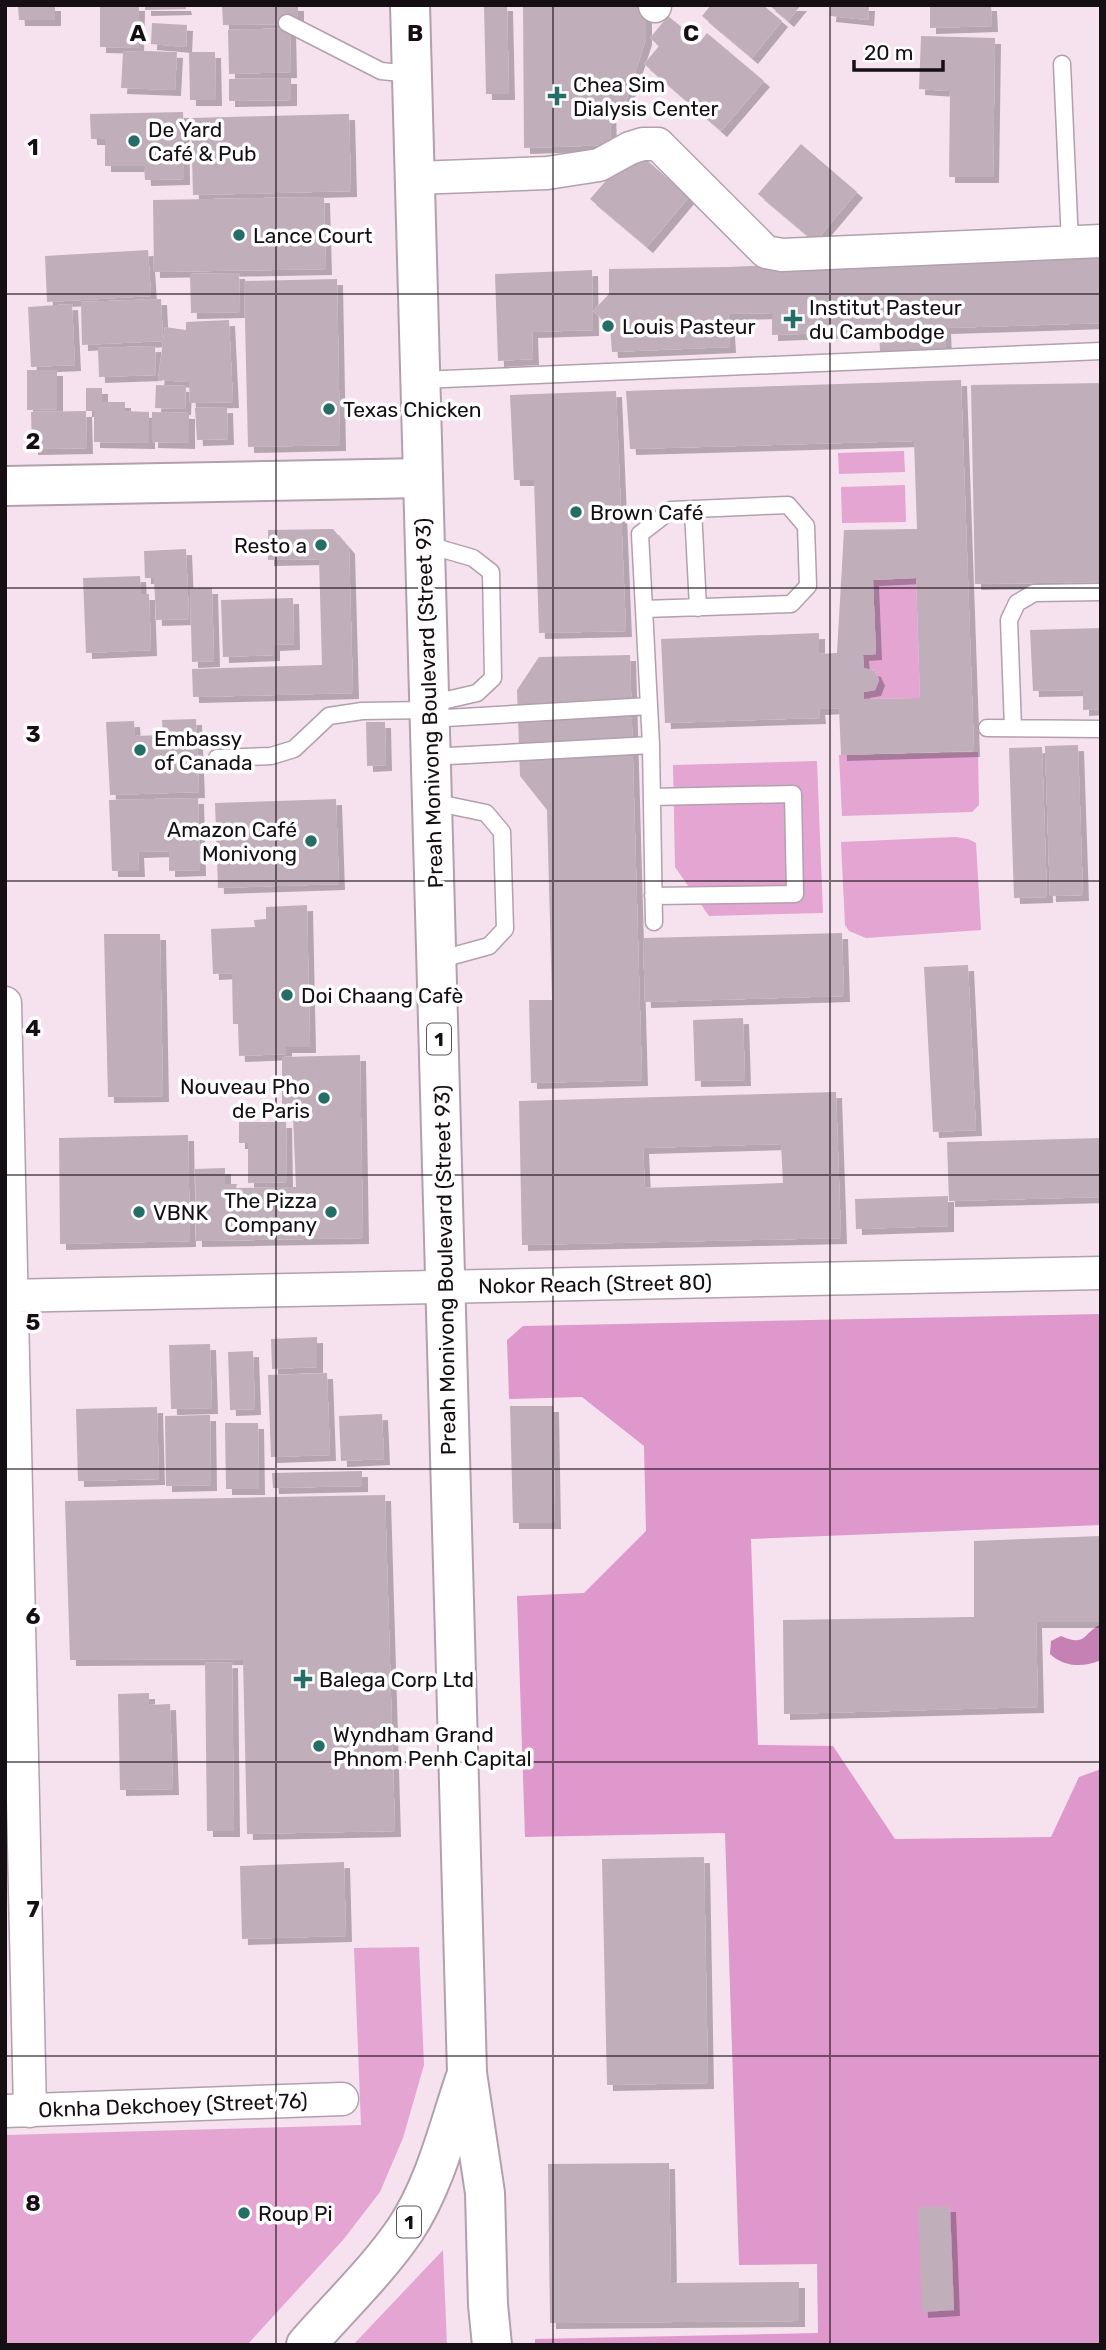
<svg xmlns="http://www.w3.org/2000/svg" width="1106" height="2350" viewBox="0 0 1106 2350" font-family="Rubik,sans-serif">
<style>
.green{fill:#e4a5d3}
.forest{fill:#de98cc}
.water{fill:#c581b4}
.building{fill:#c1aebb;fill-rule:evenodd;filter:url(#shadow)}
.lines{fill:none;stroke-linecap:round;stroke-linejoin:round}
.lane-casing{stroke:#b3a0ad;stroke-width:19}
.street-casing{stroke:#b3a0ad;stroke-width:35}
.secondary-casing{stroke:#b3a0ad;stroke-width:42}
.highway-casing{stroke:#b3a0ad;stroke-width:42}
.lane{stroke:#fff;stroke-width:16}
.street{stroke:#fff;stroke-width:32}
.secondary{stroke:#fff;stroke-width:38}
.highway{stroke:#fff;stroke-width:38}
.grid{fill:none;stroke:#150e13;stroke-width:2;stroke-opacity:0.55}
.poi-dot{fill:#246e67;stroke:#fff;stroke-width:2.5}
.labels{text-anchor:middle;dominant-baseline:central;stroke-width:7;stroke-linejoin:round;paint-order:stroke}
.shield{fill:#fff;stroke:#5b565a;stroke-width:2}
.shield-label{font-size:19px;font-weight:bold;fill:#150e13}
.poi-label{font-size:21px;fill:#150e13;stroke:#fff;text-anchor:start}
.street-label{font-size:21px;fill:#150e13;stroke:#fff}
.grid-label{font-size:23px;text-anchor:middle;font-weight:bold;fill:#150e13;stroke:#fff;stroke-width:7;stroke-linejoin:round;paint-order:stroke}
</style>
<defs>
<filter id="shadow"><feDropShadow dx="6" dy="6" stdDeviation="0" flood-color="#0004"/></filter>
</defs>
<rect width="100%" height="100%" fill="#f6e1ef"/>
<path class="green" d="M 904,451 L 905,472 L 839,474 L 838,453 Z
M 905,485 L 906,522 L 842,523 L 841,487 Z
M 916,578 L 920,698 L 864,699 L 864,692 L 875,690 L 879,680 L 875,671 L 864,668 L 863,655 L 876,654 L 873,580 Z
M 978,752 L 979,805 L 972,812 L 842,816 L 839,755 Z
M 817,761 L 823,913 L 709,916 L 675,867 L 673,765 Z
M 956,837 L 968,839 L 976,843 L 981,930 L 866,938 L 849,931 L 845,925 L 841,842 Z
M 419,1947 L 424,2065 L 403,2138 L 380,2192 L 343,2240 L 247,2345 L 5,2345 L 5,2135 L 361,2125 L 354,1948 Z
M 443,2250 L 447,2345 L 353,2345 Z"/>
<path class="forest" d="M 1101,1314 L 1101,1525 L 751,1539 L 758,1745 L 833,1746 L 895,1839 L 1051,1837 L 1079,1777 L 1101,1769 L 1101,2345 L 535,2345 L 535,2339 L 818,2333 L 817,2264 L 739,2265 L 725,1833 L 525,1837 L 517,1596 L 584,1593 L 646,1531 L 644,1446 L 582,1397 L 509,1399 L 507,1340 L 523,1326 Z"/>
<path class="water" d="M 1101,1624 L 1101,1660 C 1083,1668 1064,1667 1050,1654 L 1051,1641 L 1061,1636 C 1087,1647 1082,1634 1101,1624 Z"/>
<path class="building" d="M 18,5 L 55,5 L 55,20 L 19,20 Z
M 100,5 L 139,5 L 138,48 L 100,47 Z
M 145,5 L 185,5 L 186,9 L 145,10 Z
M 222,5 L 298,5 L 298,24 L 223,25 Z
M 484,5 L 507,5 L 509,94 L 486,94 Z
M 523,5 L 646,5 L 646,39 L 625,104 L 610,104 L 611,145 L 524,148 Z
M 711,5 L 763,5 L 782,21 L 752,58 L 702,16 Z
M 769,5 L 801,5 L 788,21 Z
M 831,5 L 869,5 L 868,20 L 830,16 Z
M 930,5 L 991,5 L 992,26 L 930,28 Z
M 668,16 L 700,42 L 707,33 L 764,81 L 721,131 L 644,64 L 659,46 L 650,38 Z
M 152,23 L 187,25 L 186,47 L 151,44 Z
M 290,28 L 291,72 L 229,74 L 228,30 Z
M 921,36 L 995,38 L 993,177 L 949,177 L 950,91 L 919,89 Z
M 146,51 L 177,52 L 175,90 L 121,88 L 123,52 Z
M 189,52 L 215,52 L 216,100 L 190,100 Z
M 291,78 L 291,100 L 229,101 L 229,79 Z
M 183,112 L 184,179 L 145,180 L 144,166 L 105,166 L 105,139 L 91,139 L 90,114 Z
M 349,114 L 351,191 L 193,195 L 191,118 Z
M 801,144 L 857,192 L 815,242 L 758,194 Z
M 634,149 L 689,197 L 647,247 L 590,199 Z
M 324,197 L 326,269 L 154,272 L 153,200 Z
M 148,250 L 151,296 L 47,302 L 45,256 Z
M 1101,253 L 1101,323 L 945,328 L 946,350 L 880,352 L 879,331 L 772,335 L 772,313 L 728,314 L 730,347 L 612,352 L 610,326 L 593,311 L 609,294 L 609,269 L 727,267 Z
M 592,270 L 593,330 L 532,332 L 533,359 L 498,361 L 495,274 Z
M 239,273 L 240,312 L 191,313 L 190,274 Z
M 337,279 L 340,445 L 248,447 L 244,281 Z
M 161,299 L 163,341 L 165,327 L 186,330 L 186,322 L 229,320 L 233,402 L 190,403 L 189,382 L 158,380 L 163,341 L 82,345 L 81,302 Z
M 72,304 L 75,365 L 31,367 L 28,307 Z
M 155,346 L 156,375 L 99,377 L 98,348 Z
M 27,370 L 57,370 L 57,409 L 27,410 Z
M 961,380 L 974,751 L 841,755 L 839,708 L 819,709 L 820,718 L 665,723 L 661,639 L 819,633 L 819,654 L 837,653 L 844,530 L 917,529 L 914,441 L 630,449 L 626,391 ZM 916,578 L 920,698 L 864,699 L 864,692 L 875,690 L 879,680 L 875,671 L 864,668 L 863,655 L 876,654 L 873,580 Z
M 1101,383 L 1101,582 L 975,584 L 971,385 Z
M 156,385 L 186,386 L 185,409 L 155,408 Z
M 86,388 L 102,388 L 102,402 L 125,402 L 125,411 L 149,412 L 149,443 L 94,442 L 94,411 L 86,411 Z
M 616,391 L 626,631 L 539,633 L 534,480 L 514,480 L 510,395 Z
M 227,407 L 228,439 L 197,440 L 195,408 Z
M 86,411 L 87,448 L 32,449 L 31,412 Z
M 152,412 L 189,413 L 189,443 L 152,442 Z
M 333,529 L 349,548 L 353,693 L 193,697 L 192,669 L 322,665 L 319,559 L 268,560 L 268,530 Z
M 186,549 L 189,619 L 156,620 L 154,578 L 145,578 L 144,551 Z
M 140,576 L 141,594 L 149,594 L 151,650 L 86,653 L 83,578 Z
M 190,588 L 212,588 L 214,661 L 192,662 Z
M 293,598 L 294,644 L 274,645 L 274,655 L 223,657 L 221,600 Z
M 1101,628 L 1101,709 L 1083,710 L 1083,690 L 1033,691 L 1030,630 Z
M 630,655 L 642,1080 L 531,1083 L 529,1000 L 552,1000 L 547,810 L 520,776 L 517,690 L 539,657 Z
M 196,719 L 199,792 L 110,795 L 106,722 L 134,721 L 135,736 L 163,735 L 162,720 Z
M 366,722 L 385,722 L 386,765 L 367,766 Z
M 1078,745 L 1083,895 L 1050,896 L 1045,746 Z
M 1042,747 L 1047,897 L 1014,898 L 1009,748 Z
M 198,798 L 200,870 L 169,871 L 169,851 L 138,852 L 139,871 L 112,871 L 109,800 Z
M 336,799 L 339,884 L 218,888 L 215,803 Z
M 307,905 L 310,1047 L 286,1047 L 286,1054 L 239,1056 L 238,1024 L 233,1024 L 232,973 L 213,974 L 211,929 L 255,927 L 254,920 L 266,919 L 266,907 Z
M 842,933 L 844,996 L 645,1002 L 643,938 Z
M 104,934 L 160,934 L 163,1096 L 108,1097 Z
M 968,965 L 976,1130 L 933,1132 L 924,967 Z
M 743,1018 L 745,1080 L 695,1081 L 693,1020 Z
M 360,1055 L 363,1238 L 196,1241 L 195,1169 L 225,1168 L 225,1184 L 237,1184 L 236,1188 L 296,1187 L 293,1117 L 282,1107 L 282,1057 Z
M 836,1092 L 841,1238 L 522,1245 L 519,1101 ZM 781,1144 L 783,1183 L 645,1188 L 643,1148 Z
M 239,1122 L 286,1122 L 287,1182 L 248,1183 L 248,1143 L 239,1143 Z
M 188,1135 L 190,1241 L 60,1244 L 59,1138 Z
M 1101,1138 L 1101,1197 L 949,1201 L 947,1142 Z
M 948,1196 L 948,1226 L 856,1229 L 855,1199 Z
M 317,1337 L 317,1367 L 272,1369 L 271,1339 Z
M 210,1344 L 212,1408 L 171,1409 L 169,1345 Z
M 253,1351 L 255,1409 L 230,1410 L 228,1352 Z
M 327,1373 L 330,1455 L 271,1457 L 268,1375 Z
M 510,1406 L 553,1406 L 555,1523 L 513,1523 Z
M 157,1407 L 159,1479 L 78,1481 L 76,1409 Z
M 382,1414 L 384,1459 L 341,1461 L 339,1416 Z
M 210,1415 L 211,1485 L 166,1486 L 165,1416 Z
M 225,1423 L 258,1423 L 259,1489 L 226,1489 Z
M 362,1471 L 362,1486 L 273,1488 L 272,1473 Z
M 385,1495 L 395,1831 L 247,1834 L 243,1659 L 70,1660 L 65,1501 Z
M 1101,1536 L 1101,1622 L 1036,1622 L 1038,1707 L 784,1714 L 783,1620 L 974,1617 L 974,1541 Z
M 232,1662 L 234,1831 L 207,1831 L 205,1663 Z
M 149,1693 L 149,1705 L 170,1704 L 173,1789 L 120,1790 L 118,1694 Z
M 704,1857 L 708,2083 L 607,2085 L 602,1859 Z
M 344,1862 L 346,1936 L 242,1939 L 240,1866 Z
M 669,2163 L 671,2283 L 799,2282 L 799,2321 L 550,2323 L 548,2164 Z
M 950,2206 L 954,2310 L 922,2312 L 918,2207 Z"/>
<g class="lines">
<defs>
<path id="lane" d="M 287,23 L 381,71 L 412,74
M 1062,64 L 1070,243
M 420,380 L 1101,351
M 788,505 L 806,526 L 808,586 L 791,604 L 644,609 L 640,534 L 671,510 Z
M 693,510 L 698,608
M 425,544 L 473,558 L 491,572 L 493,678 L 477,693 L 429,704
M 644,609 L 651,745 L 654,922
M 429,719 L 649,706
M 987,728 L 1101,729
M 1013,728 L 1009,620 L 1017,603 L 1034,593 L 1101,592
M 430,757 L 651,745
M 217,758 L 271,756 L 294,749 L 329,716 L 362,711 L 429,710
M 652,797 L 793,794 L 795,894 L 653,896
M 433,802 L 486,813 L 502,832 L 505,929 L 489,946 L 438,960"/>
<path id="street" d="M 655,6 L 655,5
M 415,178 L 547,173 L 599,165 L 630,148 L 643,144 L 658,144 L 766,252 L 782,255 L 1101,241
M 5,1003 L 30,2111
M 5,1296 L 1101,1273
M 5,2111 L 342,2099"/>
<path id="secondary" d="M 5,486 L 423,478"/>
<path id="highway" d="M 410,5 L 467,2073 L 485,2193 L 488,2305 L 492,2345
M 306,2345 C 339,2307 377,2271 405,2230 C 435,2185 448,2129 465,2079"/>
</defs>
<use href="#lane" class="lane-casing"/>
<use href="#street" class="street-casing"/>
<use href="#secondary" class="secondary-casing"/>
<use href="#highway" class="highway-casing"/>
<use href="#lane" class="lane"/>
<use href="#street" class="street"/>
<use href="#secondary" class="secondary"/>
<use href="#highway" class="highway"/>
</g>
<path class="grid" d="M 276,5 L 276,2345M 553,5 L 553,2345M 830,5 L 830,2345M 5,294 L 1101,294M 5,588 L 1101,588M 5,881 L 1101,881M 5,1175 L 1101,1175M 5,1469 L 1101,1469M 5,1762 L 1101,1762M 5,2056 L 1101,2056"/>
<g class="poi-dot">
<path d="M553.5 85.5h7v7h7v7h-7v7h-7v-7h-7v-7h7z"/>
<circle cx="134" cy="141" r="7"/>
<circle cx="239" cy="235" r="7"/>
<path d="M789.5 308.5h7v7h7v7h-7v7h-7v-7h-7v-7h7z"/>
<circle cx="608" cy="326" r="7"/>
<circle cx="329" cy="409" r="7"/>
<circle cx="576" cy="512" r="7"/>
<circle cx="321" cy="545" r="7"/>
<circle cx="140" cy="750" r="7"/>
<circle cx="311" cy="841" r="7"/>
<circle cx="287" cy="995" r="7"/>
<circle cx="324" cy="1098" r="7"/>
<circle cx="139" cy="1212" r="7"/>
<circle cx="331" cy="1212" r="7"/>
<path d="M299.5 1668.5h7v7h7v7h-7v7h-7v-7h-7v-7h7z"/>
<circle cx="319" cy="1746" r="7"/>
<circle cx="244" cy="2213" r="7"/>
</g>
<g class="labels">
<g class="shield">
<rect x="427" y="1023.5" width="24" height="31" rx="5"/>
<rect x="397" y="2206.5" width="24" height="31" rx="5"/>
</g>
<g class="shield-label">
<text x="439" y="1039">1</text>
<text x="409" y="2222">1</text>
</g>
<g class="poi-label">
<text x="573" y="84">Chea Sim<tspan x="573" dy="24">Dialysis Center</tspan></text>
<text x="148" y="129">De Yard<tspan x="148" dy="24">Café &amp; Pub</tspan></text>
<text x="253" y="235">Lance Court</text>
<text x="809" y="307">Institut Pasteur<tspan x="809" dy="24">du Cambodge</tspan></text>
<text x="622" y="326">Louis Pasteur</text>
<text x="343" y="409">Texas Chicken</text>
<text x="590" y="512">Brown Café</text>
<text x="307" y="545" text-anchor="end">Resto a</text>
<text x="154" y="738">Embassy<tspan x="154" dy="24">of Canada</tspan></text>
<text x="297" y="829" text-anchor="end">Amazon Café<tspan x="297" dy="24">Monivong</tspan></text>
<text x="301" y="995">Doi Chaang Cafè</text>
<text x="310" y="1086" text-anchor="end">Nouveau Pho<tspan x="310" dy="24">de Paris</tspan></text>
<text x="317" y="1200" text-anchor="end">The Pizza<tspan x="317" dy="24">Company</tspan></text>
<text x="153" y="1212">VBNK</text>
<text x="319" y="1679">Balega Corp Ltd</text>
<text x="333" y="1734">Wyndham Grand<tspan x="333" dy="24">Phnom Penh Capital</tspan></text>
<text x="258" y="2213">Roup Pi</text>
</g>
<g class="street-label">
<text transform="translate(429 703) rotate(-92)">Preah Monivong Boulevard (Street 93)</text>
<text transform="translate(445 1270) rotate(-91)">Preah Monivong Boulevard (Street 93)</text>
<text transform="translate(595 1284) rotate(-1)">Nokor Reach (Street 80)</text>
<text transform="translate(173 2105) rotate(-2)">Oknha Dekchoey (Street 76)</text>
</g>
</g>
<g class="grid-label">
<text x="138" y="41">A</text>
<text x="415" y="41">B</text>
<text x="691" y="41">C</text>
<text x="33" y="155">1</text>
<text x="33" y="449">2</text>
<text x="33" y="742">3</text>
<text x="33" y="1036">4</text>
<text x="33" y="1330">5</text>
<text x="33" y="1624">6</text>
<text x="33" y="1917">7</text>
<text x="33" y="2211">8</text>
</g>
<rect width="1106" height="2350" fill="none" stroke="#150e13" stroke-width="14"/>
<path d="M854 60v10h89v-10" fill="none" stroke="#150e13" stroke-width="3.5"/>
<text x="864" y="60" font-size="21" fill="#150e13" stroke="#ffffff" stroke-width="5" paint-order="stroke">20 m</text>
</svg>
